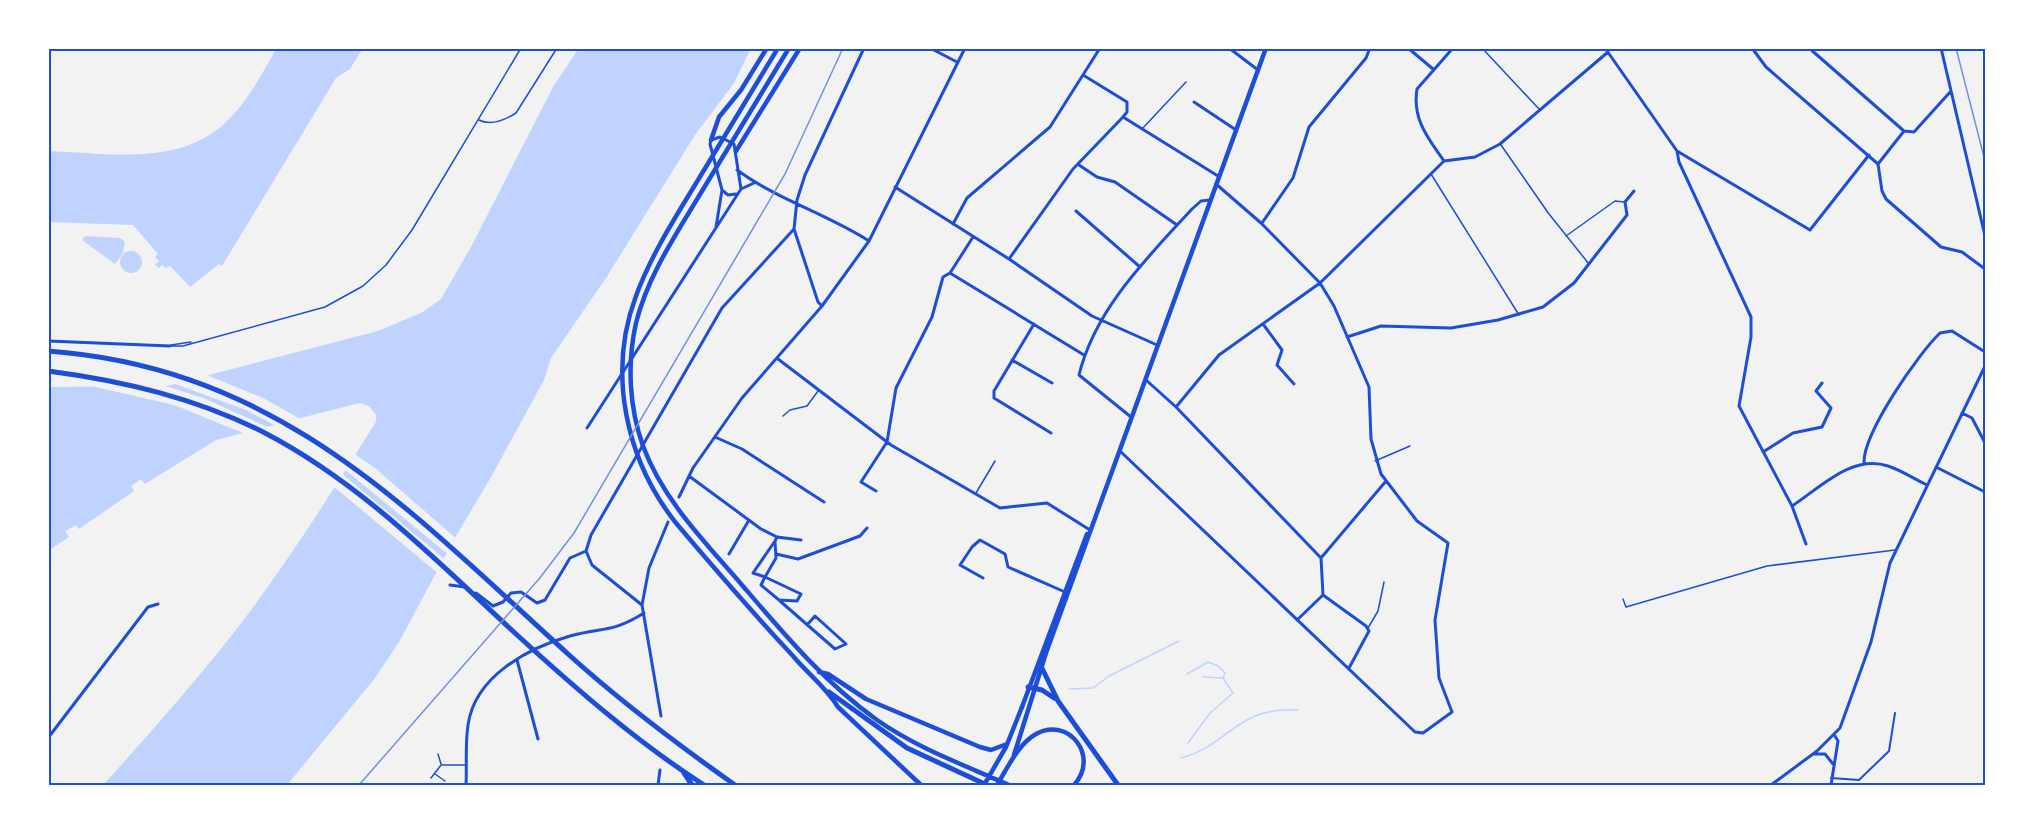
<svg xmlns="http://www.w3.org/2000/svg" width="2033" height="833" viewBox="0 0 2033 833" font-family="Rubik,sans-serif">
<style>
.water{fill:#bfd3fe}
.pier{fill:#f2f2f2}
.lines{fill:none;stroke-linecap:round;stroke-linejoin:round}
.stream{stroke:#bfd3fe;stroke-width:1.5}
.service{stroke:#1d4ed8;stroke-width:1.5}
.pedestrian{stroke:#1d4ed8;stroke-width:2}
.minor{stroke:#1d4ed8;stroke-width:3}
.secondary{stroke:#1d4ed8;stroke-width:4.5}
.primary{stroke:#1d4ed8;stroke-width:4.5}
.motorway{stroke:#1d4ed8;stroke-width:5}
.rail{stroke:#7290e2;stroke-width:1.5}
.neatline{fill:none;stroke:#1d4ed8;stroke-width:2}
</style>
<rect width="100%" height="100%" fill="#f2f2f2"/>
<path class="water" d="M 277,48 L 363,48 L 350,69 L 336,78 L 222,266 L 219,264 L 190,287 L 170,266 L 166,268 L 162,265 L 159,268 L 155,265 L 159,261 L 155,257 L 158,254 L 133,225 L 48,222 L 48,151 C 110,153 184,168 231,117 C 250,98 263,71 277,48 Z
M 579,48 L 751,48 L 734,83 L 695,135 L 606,278 L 551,358 L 544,380 L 490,479 L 456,536 L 399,642 L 375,678 L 287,785 L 103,785 C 146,738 188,690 228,640 C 282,572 329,496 376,422 L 376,415 L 369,406 L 359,403 L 216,440 L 145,484 L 141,479 L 131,486 L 134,491 L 79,529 L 76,525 L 65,531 L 69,537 L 48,551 L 48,387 L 167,386 L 378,331 L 423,312 L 441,299 L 471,247 L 553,87 Z
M 85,236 L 120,238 L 125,242 L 123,253 L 115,264 L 82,240 Z
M120 262a11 11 0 1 1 22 0a11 11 0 1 1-22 0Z"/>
<path class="pier" d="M 202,373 L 263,398 L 304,421 L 278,427 L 246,410 L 170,382 Z
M 156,383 L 203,398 L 272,429 L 248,435 L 174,405 L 87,385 Z
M 353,453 L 375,468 L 458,540 L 450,556 L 343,468 Z
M 341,473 L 447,561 L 440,575 L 333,486 Z"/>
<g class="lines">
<path class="stream" d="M 1187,674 L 1208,662 L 1218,666 L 1225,673 L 1223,678
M 1069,689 L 1093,688 L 1109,676 L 1179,641
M 1188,743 L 1210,713 L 1233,693 L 1223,678 L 1203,677
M 1181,758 C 1230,745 1236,706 1298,710"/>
<path class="service" d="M 1482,48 L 1539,109
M 479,120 C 491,126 505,120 516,113 L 557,48
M 1142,129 L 1186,82
M 1501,145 L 1549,214 L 1589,264
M 1431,174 L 1519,315
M 1566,236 L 1615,201 L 1624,202
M 171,345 L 191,342
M 171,346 L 183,346 L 325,307 L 363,286 L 386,265 L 412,230 L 521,48
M 783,416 L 790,410 L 807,406 L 818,391
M 1375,461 L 1410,446
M 976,493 L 995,461
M 1623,599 L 1626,607 L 1767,566 L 1895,550
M 1368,628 L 1378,611 L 1384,582
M 438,754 L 441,764
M 435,774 L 445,781
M 431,778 L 441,765 L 466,765"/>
<path class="pedestrian" d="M 1831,778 L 1859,780 L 1889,751 L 1895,713"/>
<path class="minor" d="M 930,48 L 957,62
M 1229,48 L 1258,70
M 1408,48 L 1433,69
M 1605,48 L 1677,151 L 1679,162 L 1751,317 L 1751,337 L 1739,406 L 1792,506 C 1821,487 1852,454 1888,466 C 1901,470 1914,479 1927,485
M 1752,48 L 1766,67 L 1878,164 L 1882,191 L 1886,199 L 1941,247 L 1962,252 L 1985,269
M 1809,48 L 1904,131
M 1941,48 L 1985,236
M 1083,75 L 1127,102 L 1127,112 L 1123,117 L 1218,176
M 1194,102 L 1236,130
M 1677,151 L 1810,230 L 1869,155
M 1444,161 C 1428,138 1412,119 1417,89 L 1453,48
M 1878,164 L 1904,131 L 1914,132 L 1951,91
M 1079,165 L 1097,177 L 1115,182 L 1177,225
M 737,170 C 778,200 827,214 869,241
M 895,187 L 1009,259 L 1092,316 L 1157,345
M 741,189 L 754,183
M 722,190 L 728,195 L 736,194
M 1076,211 L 1140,267
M 1262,223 L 1293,178 L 1309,127 L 1366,58 L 1370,48
M 953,224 L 967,198 L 1050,127 L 1100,48
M 794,229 L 818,302 L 822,306
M 1009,259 L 1073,169 L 1123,117
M 950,273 L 1084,355
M 1034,324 L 994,391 L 994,398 L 1051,433
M 1263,324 L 1282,350 L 1277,365 L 1294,384
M 1347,337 L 1381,326 L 1451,328 L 1498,320 L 1543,307 L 1574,283 L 1627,215 L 1625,202 L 1634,191
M 48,341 L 170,346
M 778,359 L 891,445 L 1000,508 L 1047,503 L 1090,530
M 1012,360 L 1052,383
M 1146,380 L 1176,407 L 1321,558
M 1176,407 L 1219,355 L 1320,283 L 1444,161 L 1475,157 L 1500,144 L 1608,52
M 1962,413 L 1972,418 L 1985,443
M 1131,417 L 1079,375 C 1095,309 1147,258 1192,209 L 1201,201 L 1210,200
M 587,428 L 741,189 L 734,144 L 720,137 L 711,140 L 710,144 L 722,190 L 716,227
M 715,437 L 742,449 L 824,502
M 1120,451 L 1415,732 L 1423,733 L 1452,712 L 1439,678 L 1435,620 L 1448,543 L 1417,521 L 1381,474 L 1371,439 L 1369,387 L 1334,306 L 1320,283 L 1261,223 L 1216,184
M 1763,452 L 1793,433 L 1822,427 L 1831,408 L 1816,391 L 1822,383
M 1864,462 C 1864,432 1918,354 1940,333 L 1952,331 L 1985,352
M 1936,467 L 1985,492
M 689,476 L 761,529 L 777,537 L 801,540
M 876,491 L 861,482 L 887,442 L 896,388 L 932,317 L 943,277 L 950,273 L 973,237
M 679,497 L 693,468 L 742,398 L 822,306 L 869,241 L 965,48
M 1792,506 L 1806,544
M 775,541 L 776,558 L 765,577 L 801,594 L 797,601 L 779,600 L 761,585 L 765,577 L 753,573 L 775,541 L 777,537
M 586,551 L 591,535 L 722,308 L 794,229 L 797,200 L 805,175 L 864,48
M 729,554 L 749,520
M 776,554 L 798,559 L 860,536 L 867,528
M 983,578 L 960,565 L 972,547 L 980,540 L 1005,554 L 1008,567 L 1065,592
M 450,585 L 465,587
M 476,593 L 493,606 L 503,602 L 511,593 L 521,592 L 537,603 L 545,600 L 570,558 L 586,551 L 592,565 L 642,605
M 780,601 L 835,649 L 846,644 L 815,616 L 807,625
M 1297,620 L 1323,595
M 517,660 L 538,739
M 1349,668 L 1369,631 L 1366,626 L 1323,595 L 1321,558 L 1386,481
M 661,716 L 642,605 L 649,568 L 668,522
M 48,738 L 148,607 L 158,604
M 1814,754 L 1825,754 L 1833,764
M 466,785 C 467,765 465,745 468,725 C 475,676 528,648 570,636 C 603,627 612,633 644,613
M 658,785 L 660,770
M 1771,785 L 1817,751 L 1840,728 L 1871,642 L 1890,563 L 1985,366
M 1831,785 L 1838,741 L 1835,736"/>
<path class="secondary" d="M 1022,707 L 1087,534
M 1014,755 L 1046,653 L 1266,48"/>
<path class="primary" d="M 778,48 C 751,92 725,136 698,180 C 675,218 651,255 636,296 C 607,373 626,460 676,523 C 714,568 753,613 793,656 C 808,674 826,687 838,707 L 921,785
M 789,48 C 760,96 731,143 702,191 C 677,233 648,275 636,323 C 627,363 629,407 643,446 C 663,500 705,542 742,585 C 784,634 824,682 877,720 C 917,748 964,765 1009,785
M 711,140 L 719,117 L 741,90 L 767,48
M 736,151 L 800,48
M 819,672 L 828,674 L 866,699 L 980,747 L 991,750 L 1007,744
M 984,785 L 1006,747 L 1022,707
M 997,785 C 1007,769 1018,744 1036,734 C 1069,716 1100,757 1074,785"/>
<path class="motorway" d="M 48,351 C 279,368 408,509 568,654 C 621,702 677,744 735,785
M 48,371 C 124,381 196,398 265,433 C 361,483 438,562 516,634 C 575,688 637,742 704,785
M 1041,666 L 1058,701 L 1118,785
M 1028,687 L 1042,690 L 1054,698
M 829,692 L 907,748 L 987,785
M 684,773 L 692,785"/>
<path class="rail" d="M 1956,48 L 1985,161
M 359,785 L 539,579 L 574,533 L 785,174 L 843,48"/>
</g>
<rect width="2033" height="833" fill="none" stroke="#ffffff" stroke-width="99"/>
<rect x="50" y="50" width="1934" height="734" class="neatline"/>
</svg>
